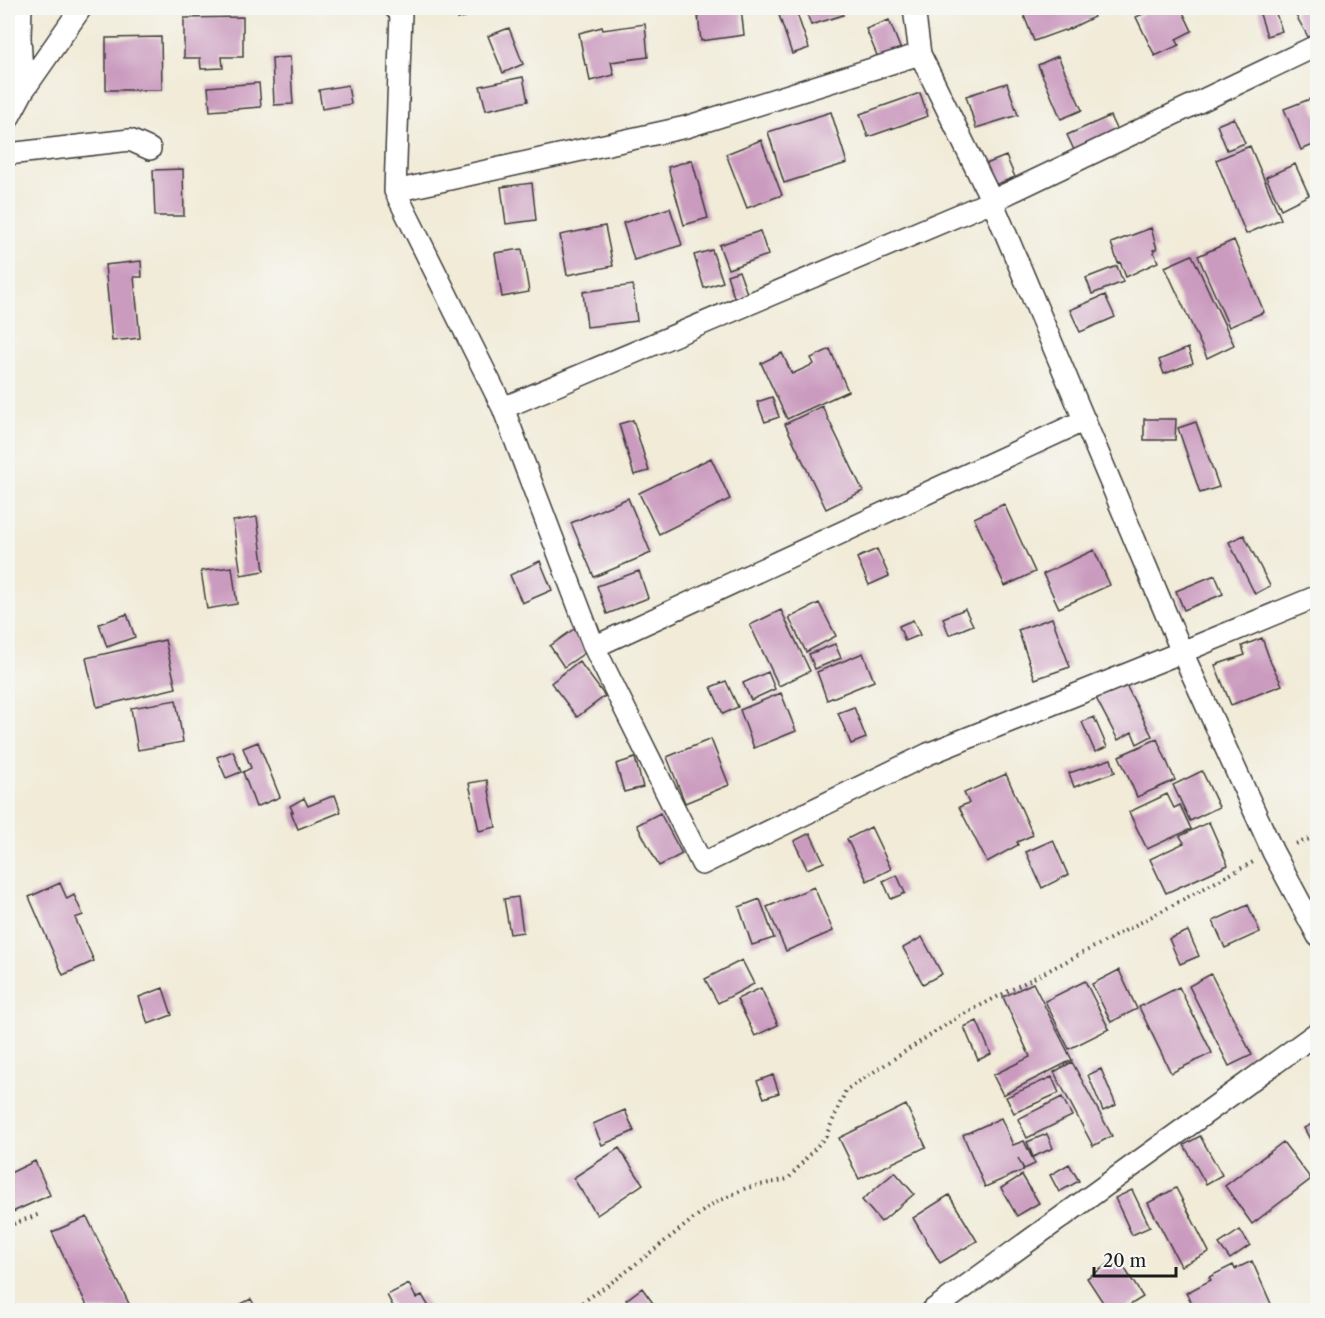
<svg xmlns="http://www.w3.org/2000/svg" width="1325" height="1318" viewBox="0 0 1325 1318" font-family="'Libre Caslon Text',serif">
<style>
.building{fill:#cb9bbf}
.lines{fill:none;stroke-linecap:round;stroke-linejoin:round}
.street-casing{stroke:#3c3b38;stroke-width:24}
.path{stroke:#3c3b38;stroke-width:4;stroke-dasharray:1.5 4.5;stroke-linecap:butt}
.street{stroke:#fff;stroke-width:21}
</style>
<rect width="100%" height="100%" fill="#f6f6f2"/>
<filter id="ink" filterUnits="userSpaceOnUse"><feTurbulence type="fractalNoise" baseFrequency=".0167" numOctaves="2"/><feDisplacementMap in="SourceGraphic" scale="12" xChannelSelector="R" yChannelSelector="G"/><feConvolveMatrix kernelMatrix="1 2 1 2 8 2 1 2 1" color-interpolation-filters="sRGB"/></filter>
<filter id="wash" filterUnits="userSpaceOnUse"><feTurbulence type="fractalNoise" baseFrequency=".008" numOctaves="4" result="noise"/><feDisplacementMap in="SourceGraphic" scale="24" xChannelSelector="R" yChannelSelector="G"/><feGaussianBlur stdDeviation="1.35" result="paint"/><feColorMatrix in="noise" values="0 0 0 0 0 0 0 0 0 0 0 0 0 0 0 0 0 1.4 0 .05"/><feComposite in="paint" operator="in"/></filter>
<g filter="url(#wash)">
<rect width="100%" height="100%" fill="#f1ebd8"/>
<g id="blocks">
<path class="building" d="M 103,8 L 168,8 L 168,10 L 103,10 Z
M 454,8 L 483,8 L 484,11 L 458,19 Z
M 697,8 L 741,8 L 744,35 L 701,41 Z
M 782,8 L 795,8 L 809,48 L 792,54 L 777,9 Z
M 805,8 L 840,8 L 843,15 L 811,25 Z
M 1021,8 L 1090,8 L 1094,17 L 1065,31 L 1064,30 L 1034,41 Z
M 1156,8 L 1181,8 L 1192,31 L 1176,39 L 1179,45 L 1155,56 L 1136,17 Z
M 1258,8 L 1274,8 L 1282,31 L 1267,36 Z
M 1302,8 L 1312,8 L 1318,18 L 1318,38 L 1311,42 L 1294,12 Z
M 243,17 L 243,57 L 222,57 L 223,68 L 201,69 L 200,58 L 184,58 L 184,18 Z
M 889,20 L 901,50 L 879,60 L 866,29 Z
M 645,24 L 648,57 L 611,62 L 614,75 L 590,81 L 587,65 L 585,65 L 579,33 L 602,27 L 603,30 Z
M 509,28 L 523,64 L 503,73 L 488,36 Z
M 161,37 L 162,90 L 106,90 L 106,38 Z
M 1058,56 L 1082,110 L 1061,119 L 1038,65 Z
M 290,57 L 293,104 L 274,105 L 272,58 Z
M 523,77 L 528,101 L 486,110 L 480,86 Z
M 259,83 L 261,107 L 210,111 L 208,87 Z
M 1007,83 L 1018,115 L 976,128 L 966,96 Z
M 348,85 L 351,104 L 322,109 L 319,90 Z
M 920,93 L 928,116 L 868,137 L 860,114 Z
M 1310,99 L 1318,118 L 1318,143 L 1301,150 L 1284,109 Z
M 831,112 L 847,163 L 784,183 L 768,132 Z
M 1110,116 L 1118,133 L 1075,152 L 1067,135 Z
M 1234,118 L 1245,143 L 1227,150 L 1217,125 Z
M 761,140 L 782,195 L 747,208 L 726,154 Z
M 1250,146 L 1281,219 L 1246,234 L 1216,160 Z
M 1006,156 L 1015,177 L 995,185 L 986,164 Z
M 692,160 L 708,218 L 684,225 L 668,167 Z
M 1295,164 L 1309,195 L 1281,209 L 1266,177 Z
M 183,169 L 184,216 L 155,216 L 153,170 Z
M 532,183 L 536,220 L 506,224 L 501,187 Z
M 670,208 L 682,245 L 634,260 L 623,223 Z
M 605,226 L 613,266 L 567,275 L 560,235 Z
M 1151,228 L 1157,249 L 1153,250 L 1158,262 L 1126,277 L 1120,262 L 1118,263 L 1111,243 Z
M 760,231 L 768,255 L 728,269 L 719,245 Z
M 1234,240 L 1264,312 L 1229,327 L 1198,256 Z
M 522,249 L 529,292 L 502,297 L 495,253 Z
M 712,250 L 723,282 L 704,288 L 694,255 Z
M 1192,255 L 1234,345 L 1207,358 L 1165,267 Z
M 141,261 L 142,277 L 134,277 L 140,338 L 112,341 L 105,265 Z
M 1117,266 L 1123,282 L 1092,294 L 1086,278 Z
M 739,271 L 748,296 L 735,300 L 727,275 Z
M 633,285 L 637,321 L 587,327 L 583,292 Z
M 1105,295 L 1115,317 L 1080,332 L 1070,310 Z
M 1188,348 L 1193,363 L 1164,374 L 1159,360 Z
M 830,349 L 848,391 L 787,419 L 761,363 L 782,353 L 792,374 L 814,364 L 811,358 Z
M 772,397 L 779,417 L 765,422 L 757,402 Z
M 822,406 L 863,491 L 826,509 L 785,424 Z
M 1144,419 L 1176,419 L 1175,440 L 1144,440 Z
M 633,420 L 649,471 L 634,475 L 619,424 Z
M 1196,422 L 1219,487 L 1200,493 L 1178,428 Z
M 711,458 L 730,499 L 659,534 L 639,493 Z
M 628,498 L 651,553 L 594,577 L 571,523 Z
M 1004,504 L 1035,572 L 1005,586 L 974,518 Z
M 257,517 L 264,571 L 241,575 L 233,521 Z
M 1244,535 L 1270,586 L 1255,594 L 1229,542 Z
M 877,549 L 889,576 L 869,585 L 857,558 Z
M 1094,550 L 1110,585 L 1059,608 L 1043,574 Z
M 540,561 L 552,590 L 522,603 L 510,575 Z
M 232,567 L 237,604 L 207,609 L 201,571 Z
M 639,571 L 648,598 L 607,614 L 597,586 Z
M 1215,575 L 1223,594 L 1184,610 L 1176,591 Z
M 819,603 L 836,636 L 806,652 L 789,618 Z
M 965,609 L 973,625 L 949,635 L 943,618 Z
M 781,610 L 810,671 L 779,686 L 750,625 Z
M 127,614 L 135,637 L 107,647 L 99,624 Z
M 1052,618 L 1070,667 L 1035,679 L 1018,630 Z
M 913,620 L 920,635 L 905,641 L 899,626 Z
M 574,629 L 589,650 L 564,667 L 550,646 Z
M 1262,638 L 1271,663 L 1282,685 L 1231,705 L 1215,665 L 1245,655 L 1242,646 Z
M 165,640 L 176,688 L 97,707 L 86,658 Z
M 835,644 L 841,658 L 815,669 L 809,654 Z
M 863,653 L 874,681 L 827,700 L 817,672 Z
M 579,661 L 605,696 L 577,717 L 551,683 Z
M 768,672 L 775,689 L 751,700 L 743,683 Z
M 726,681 L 738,707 L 723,714 L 711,687 Z
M 1125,683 L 1152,736 L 1137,744 L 1132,732 L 1118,740 L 1096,698 Z
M 781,693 L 796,731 L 754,748 L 740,710 Z
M 176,700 L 183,742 L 138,750 L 131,708 Z
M 854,707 L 866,738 L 851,744 L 838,713 Z
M 1094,717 L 1107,747 L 1095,752 L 1082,722 Z
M 711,739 L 729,785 L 685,803 L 667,757 Z
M 1157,739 L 1175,780 L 1137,797 L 1119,756 Z
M 258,742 L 280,797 L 256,807 L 243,772 L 251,768 L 243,748 Z
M 233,751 L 241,772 L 226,778 L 217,757 Z
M 635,758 L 643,787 L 624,792 L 616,764 Z
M 1111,759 L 1115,772 L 1074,787 L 1069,773 Z
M 1202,771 L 1219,807 L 1190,821 L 1173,785 Z
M 1006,774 L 1033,835 L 1017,842 L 1018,845 L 987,862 L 959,807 L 969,803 L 964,793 Z
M 487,780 L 496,827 L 479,831 L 469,783 Z
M 1167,794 L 1174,808 L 1180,805 L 1191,829 L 1147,849 L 1129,812 Z
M 335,795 L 341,812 L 298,829 L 291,812 L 293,812 L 290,806 L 304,798 L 308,806 Z
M 660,813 L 682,854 L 659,866 L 637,825 Z
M 1209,822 L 1228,865 L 1166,893 L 1150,859 L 1184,843 L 1180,836 Z
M 871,827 L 891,869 L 867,881 L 847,839 Z
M 810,833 L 824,862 L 807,869 L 794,841 Z
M 1053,840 L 1068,875 L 1042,888 L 1026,852 Z
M 897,875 L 905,893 L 891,899 L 883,881 Z
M 60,883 L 67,899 L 74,895 L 83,915 L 75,918 L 94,961 L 63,975 L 29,897 Z
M 814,887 L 833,931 L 786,951 L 767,907 Z
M 518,897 L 523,932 L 510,934 L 504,899 Z
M 760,899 L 774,938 L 752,945 L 739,907 Z
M 1248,905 L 1260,932 L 1225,948 L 1213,921 Z
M 1188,931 L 1199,956 L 1180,964 L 1169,939 Z
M 922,937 L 942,974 L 923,984 L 903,948 Z
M 742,960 L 754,984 L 718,1003 L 705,979 Z
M 1119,970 L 1137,1009 L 1111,1022 L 1092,984 Z
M 1211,974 L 1252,1055 L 1229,1066 L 1189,986 Z
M 1085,981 L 1109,1029 L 1069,1049 L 1045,1001 Z
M 1033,983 L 1072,1060 L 1003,1095 L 993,1075 L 1030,1057 L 1003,997 Z
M 1179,987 L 1212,1053 L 1171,1073 L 1139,1007 Z
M 163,988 L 172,1015 L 148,1024 L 139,997 Z
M 761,988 L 778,1025 L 755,1036 L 737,999 Z
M 977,1021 L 991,1054 L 978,1060 L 964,1027 Z
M 1072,1062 L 1112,1136 L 1093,1146 L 1054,1072 Z
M 1101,1069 L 1116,1105 L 1103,1111 L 1088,1075 Z
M 773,1075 L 779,1093 L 764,1098 L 757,1081 Z
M 1052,1077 L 1059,1093 L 1014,1113 L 1006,1097 Z
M 1062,1097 L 1072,1116 L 1027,1138 L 1018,1119 Z
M 906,1105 L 926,1147 L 859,1179 L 839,1138 Z
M 625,1110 L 634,1131 L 602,1145 L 593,1124 Z
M 1001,1118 L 1013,1145 L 1024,1141 L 1035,1164 L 1024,1169 L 1018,1158 L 1024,1170 L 985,1187 L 963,1135 Z
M 1318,1121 L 1318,1154 L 1304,1128 Z
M 1047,1134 L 1053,1148 L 1033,1157 L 1027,1142 Z
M 1200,1136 L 1222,1175 L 1206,1184 L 1184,1145 Z
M 1283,1142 L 1311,1179 L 1252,1224 L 1225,1186 Z
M 619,1148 L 643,1184 L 597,1215 L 573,1178 Z
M 35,1161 L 50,1195 L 8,1214 L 8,1174 Z
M 1069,1164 L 1079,1181 L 1059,1192 L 1050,1175 Z
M 895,1172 L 914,1194 L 881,1222 L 862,1200 Z
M 1022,1175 L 1039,1203 L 1017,1216 L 1001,1188 Z
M 1176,1188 L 1209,1252 L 1181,1266 L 1148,1203 Z
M 1132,1190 L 1150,1227 L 1132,1235 L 1115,1198 Z
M 949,1195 L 977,1241 L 940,1263 L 913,1218 Z
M 87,1217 L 132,1310 L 89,1310 L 52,1232 Z
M 1240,1230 L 1250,1245 L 1230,1259 L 1219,1244 Z
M 1118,1258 L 1143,1297 L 1122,1310 L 1108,1310 L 1087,1278 Z
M 1252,1261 L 1272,1306 L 1261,1310 L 1196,1310 L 1186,1293 L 1211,1280 L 1209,1277 L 1233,1265 L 1235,1269 Z
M 409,1284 L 416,1298 L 422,1295 L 431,1310 L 395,1310 L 387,1295 Z
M 642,1288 L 658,1310 L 634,1310 L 626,1300 Z
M 251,1299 L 257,1310 L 229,1310 Z"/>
</g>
</g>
<g filter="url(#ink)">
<use href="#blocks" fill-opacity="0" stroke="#3c3b38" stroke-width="1.5"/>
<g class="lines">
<defs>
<path id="street" d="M 21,8 L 20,37 L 23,91
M 395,8 L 401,13 L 395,191 L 686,127 L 920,54
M 914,8 L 920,54 L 992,201 L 1182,652 L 1273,852 L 1318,936
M 8,119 L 23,91 L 81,8
M 8,154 L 130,140 L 150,149
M 395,191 L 503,408 L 594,647 L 702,864 L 928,754 L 1182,652 L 1318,596
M 503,408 L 992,201 L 1318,45
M 594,647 L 1085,420
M 933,1310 L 1318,1032"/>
</defs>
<use href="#street" class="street-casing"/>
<path class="path" d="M 1296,844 L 1318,836
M 8,1226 L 40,1214
M 573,1310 L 577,1306 L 618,1278 L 711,1205 L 746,1188 L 788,1179 L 826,1136 L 846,1090 L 958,1017 L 1104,942 L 1253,862"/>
<use href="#street" class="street"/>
</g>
</g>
<rect width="1325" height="1318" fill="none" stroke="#f6f6f2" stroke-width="30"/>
<path d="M1094 1267v9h82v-9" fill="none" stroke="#1c1c1c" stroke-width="3"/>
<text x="1103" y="1267" font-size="18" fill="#1c1c1c" stroke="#f6f6f2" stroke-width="4.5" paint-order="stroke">20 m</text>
</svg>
